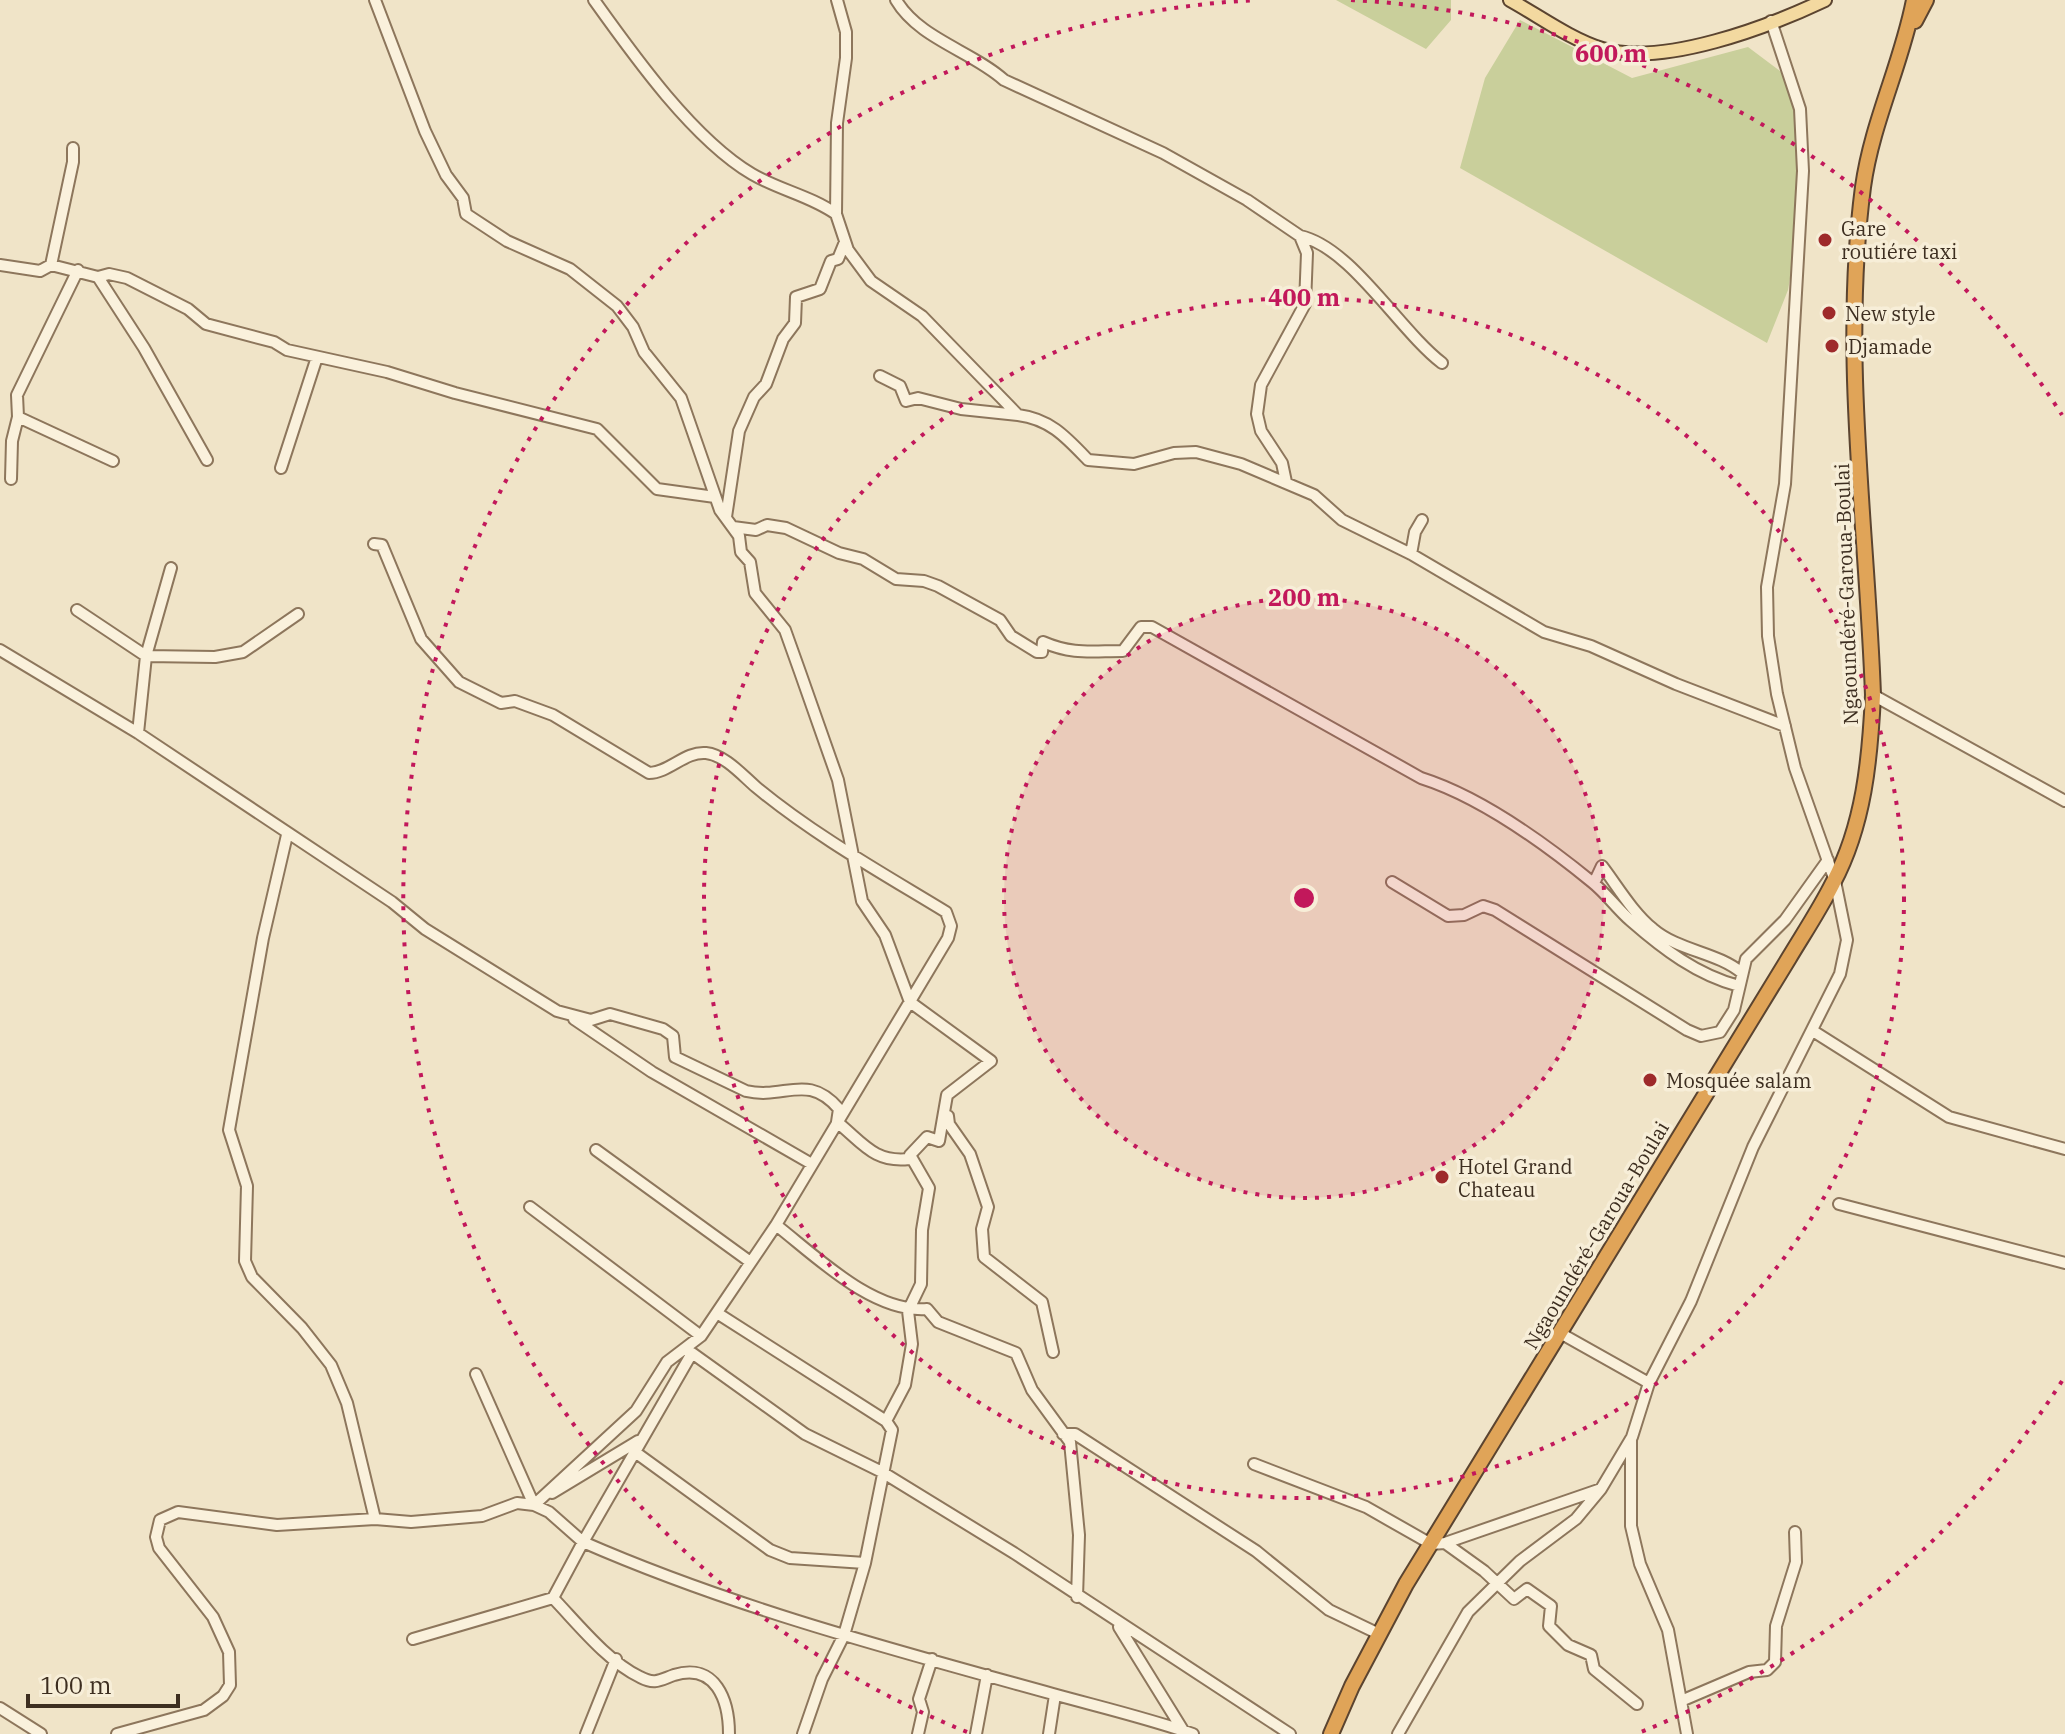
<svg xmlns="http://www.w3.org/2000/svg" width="2065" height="1734" viewBox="0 0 2065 1734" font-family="'IBM Plex Serif',serif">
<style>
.green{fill:#c9cf9b}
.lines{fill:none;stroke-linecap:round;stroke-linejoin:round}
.minor-casing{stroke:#8d765c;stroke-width:14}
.major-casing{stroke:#5b4430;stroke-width:16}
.highway-casing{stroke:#5b4430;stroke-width:18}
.minor{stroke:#faf1dc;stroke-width:10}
.major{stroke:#f3d9a0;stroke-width:12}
.highway{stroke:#e0a458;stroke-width:14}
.ring{fill:none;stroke:#c2185b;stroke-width:4;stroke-dasharray:4 8}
.poi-dot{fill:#9e2a2b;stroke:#f7eed8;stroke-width:3}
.labels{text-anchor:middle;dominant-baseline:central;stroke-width:7;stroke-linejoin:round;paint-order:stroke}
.poi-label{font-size:20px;fill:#3d2e20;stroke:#f7eed8;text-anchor:start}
.street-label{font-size:20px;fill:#3d2e20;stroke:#f7eed8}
.centre{fill:#c2185b;stroke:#f7eed8;stroke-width:4}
.ring-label{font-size:24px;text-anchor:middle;font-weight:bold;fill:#c2185b;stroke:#f7eed8;stroke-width:7;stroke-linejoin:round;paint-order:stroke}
</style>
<rect width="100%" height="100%" fill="#f0e4c8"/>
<path class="green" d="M 1336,0 L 1451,0 L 1451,20 L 1426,49 Z
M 1520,20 L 1632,78 L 1748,47 L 1788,77 L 1801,134 L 1805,193 L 1788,290 L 1767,343 L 1460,168 L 1485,78 Z"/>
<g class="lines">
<defs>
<path id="minor" d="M 375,0 L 425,131 L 446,175 L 463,198 L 466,214 L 507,241 L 570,269 L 617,306 L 633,327 L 644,352 L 681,398 L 720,510 L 739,536 L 741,552 L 750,562 L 755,593 L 785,630 L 800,672 L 838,780 L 862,901 L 885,935 L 910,1002 L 991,1061 L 947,1095 L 939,1141 L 927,1137 L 910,1155 L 929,1188 L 922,1230 L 921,1284 L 908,1311 L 912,1344 L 905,1385 L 886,1421 L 892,1430 L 865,1563 L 844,1635 L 822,1679 L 803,1734
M 594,0 C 634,56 693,139 752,174 C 779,190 811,196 836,214 L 848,250 L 871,281 L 922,316 L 1018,415 C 1050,419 1066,437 1088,460 L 1134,464 L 1174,453 L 1196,452 L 1241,464 L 1314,495 L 1342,520 L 1411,554 L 1544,632 L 1591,646 L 1676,684 L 1785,726
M 896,0 C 919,39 972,51 1004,80 L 1163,153 L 1247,200 L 1300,236 L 1307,253 L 1305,304 L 1261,385 L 1257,414 L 1261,431 L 1282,463 L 1286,482
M 836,214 L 837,123 L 846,58 L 846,32 L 837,0
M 1300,236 C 1351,247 1399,330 1442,363
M 0,265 L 40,271 L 51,265 L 98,277 L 109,274 L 127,278 L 188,309 L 206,324 L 274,342 L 287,350 L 387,372 L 455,393 L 597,429 L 657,489 L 715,497
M 51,265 L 73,162 L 73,148
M 78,270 L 17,395 L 18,417 L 113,461
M 98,277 L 144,348 L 207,460
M 880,376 L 900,386 L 906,401 L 918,398 L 961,409 L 1018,415
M 281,468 L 317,357
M 11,479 L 12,441 L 18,417
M 726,517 L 739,431 L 754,397 L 766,384 L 783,339 L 795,323 L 796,297 L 820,289 L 831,261 L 838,259 L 845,242
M 733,527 L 756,530 L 767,525 L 786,528 L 839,553 L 863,559 L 896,579 L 924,581 L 938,586 L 1000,620 L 1011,636 L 1037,652 L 1042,652 L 1043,642 C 1073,655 1091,651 1123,651 L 1141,627 L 1152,627 L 1421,778 C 1481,797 1543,842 1592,882 C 1606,893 1617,909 1631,921 C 1663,949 1697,975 1739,986
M 374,544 L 382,545 L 421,639 L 459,682 L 501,703 L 515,701 L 553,715 L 649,773 C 669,773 685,751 706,753 C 725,755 742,775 756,787 C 814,835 882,873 946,912 L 951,926 L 948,938 L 776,1225
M 1411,554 L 1415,532 L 1422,520
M 77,610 L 146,656 L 215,657 L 243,652 L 298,614
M 0,650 L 138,733 L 392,902 L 425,929 L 557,1011 L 591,1020 L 610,1014 L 663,1029 L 673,1036 L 675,1057 L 746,1091 C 785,1100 807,1072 839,1109 L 837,1122 C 863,1143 874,1163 909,1159 L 910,1155
M 1873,695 L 2065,801
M 138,733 L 146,656 L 171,568
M 287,835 L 263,938 L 229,1130 L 247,1186 L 245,1261 L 252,1277 L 302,1328 L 331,1365 L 347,1403 L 375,1519
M 1392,882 L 1448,916 L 1464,915 L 1483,906 L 1495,910 L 1687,1030 L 1701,1036 L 1720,1032 L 1734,1010 L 1746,959 L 1785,920 L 1828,860
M 1594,883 L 1602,866 C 1618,887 1633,913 1653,929 C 1679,951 1717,952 1742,973
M 574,1019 L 652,1072 L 810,1163
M 1813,1031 L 1949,1117 L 2065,1149
M 948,1116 L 949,1124 L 970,1154 L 988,1207 L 982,1229 L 984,1257 L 1042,1302 L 1053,1352
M 596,1150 L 749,1261
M 1839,1204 L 2065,1263
M 530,1207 L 701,1336
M 717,1313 L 886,1421
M 1560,1333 L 1649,1383
M 476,1374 L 534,1505 L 636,1411 L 667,1362 L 701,1336 L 776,1225 C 817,1257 873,1313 927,1309 L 938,1322 L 1016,1353 L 1032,1390 L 1070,1442 L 1079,1535 L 1077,1597
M 1063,1434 L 1075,1434 L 1256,1551 L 1329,1610 L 1379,1634
M 1631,1439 L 1631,1526 L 1640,1564 L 1668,1630 L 1687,1734
M 635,1452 L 770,1550 L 790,1558 L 865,1563
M 1254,1464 L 1366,1507 L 1431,1544 L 1445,1543 L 1484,1571 L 1514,1599 L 1527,1589 L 1551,1606 L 1549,1626 L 1568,1645 L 1591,1655 L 1594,1669 L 1637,1704
M 552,1493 L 638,1441
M 1445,1543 L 1601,1489
M 1119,1627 L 1184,1732
M 413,1639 L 553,1598
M 1681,1701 L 1749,1672 L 1767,1670 L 1775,1662 L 1776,1626 L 1796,1562 L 1795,1532
M 0,1708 L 41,1734
M 117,1734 L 204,1710 L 223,1696 L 230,1685 L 229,1652 L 213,1617 L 159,1548 L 156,1537 L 160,1520 L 178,1512 L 277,1525 L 375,1519 L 411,1522 L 482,1516 L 517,1503 L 534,1505 L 549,1512 L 583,1542 L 692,1353 L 805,1434 L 882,1472 L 1014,1553 L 1290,1734
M 586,1734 L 616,1659
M 729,1734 C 729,1701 716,1662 674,1675 C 660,1680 655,1685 640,1677 C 607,1661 578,1624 553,1598 L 583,1542 C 734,1608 894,1650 1053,1694 C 1100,1707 1147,1718 1193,1734
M 918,1734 L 923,1712 L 919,1699 L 932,1659
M 976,1734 L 987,1675
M 1049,1734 L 1055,1695
M 1398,1734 L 1468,1612 L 1520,1561 L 1576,1519 L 1601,1489 L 1632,1437 L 1649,1383 L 1691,1301 L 1753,1147 L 1840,974 L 1847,940 L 1835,881 L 1795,768 L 1777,694 L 1768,636 L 1767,587 L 1785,484 L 1803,171 L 1800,109 L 1771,21"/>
<path id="major" d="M 1510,0 C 1539,16 1570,39 1602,49 C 1663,67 1768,27 1825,0"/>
<path id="highway" d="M 1915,21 L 1926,0
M 1331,1734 L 1352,1686 L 1406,1584 L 1789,958 C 1804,933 1820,909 1833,883 C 1864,825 1870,759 1873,695 C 1867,527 1841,355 1863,187 C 1872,122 1902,63 1914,0"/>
</defs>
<use href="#minor" class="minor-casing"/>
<use href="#major" class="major-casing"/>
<use href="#highway" class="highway-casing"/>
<use href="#minor" class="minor"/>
<use href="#major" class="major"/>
<use href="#highway" class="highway"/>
</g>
<circle cx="1304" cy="898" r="300" fill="#c2185b" fill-opacity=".12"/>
<g class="ring">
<circle cx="1304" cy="898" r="300"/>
<circle cx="1304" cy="898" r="600"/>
<path d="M2062 1381A899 899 0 0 1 1641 1732M967 1732A899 899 0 0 1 1257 0M1351 0A899 899 0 0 1 2062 415"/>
</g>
<g class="poi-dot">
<circle cx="1825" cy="240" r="8"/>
<circle cx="1829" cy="313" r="8"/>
<circle cx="1832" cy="346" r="8"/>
<circle cx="1650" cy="1080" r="8"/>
<circle cx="1442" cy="1177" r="8"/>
</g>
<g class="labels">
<g class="poi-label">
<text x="1841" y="228">Gare<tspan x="1841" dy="23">routiére taxi</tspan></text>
<text x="1845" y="313">New style</text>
<text x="1848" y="346">Djamade</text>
<text x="1666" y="1080">Mosquée salam</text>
<text x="1458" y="1166">Hotel Grand<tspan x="1458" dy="23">Chateau</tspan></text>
</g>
<g class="street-label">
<text transform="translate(1846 594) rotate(-92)">Ngaoundéré-Garoua-Boulai</text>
<text transform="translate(1596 1235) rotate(-59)">Ngaoundéré-Garoua-Boulai</text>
</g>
</g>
<circle cx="1304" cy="898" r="12" class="centre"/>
<g class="ring-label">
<text x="1611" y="62">600 m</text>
<text x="1304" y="306">400 m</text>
<text x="1304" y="606">200 m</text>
</g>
<path d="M28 1694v12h150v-12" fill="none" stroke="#3d2e20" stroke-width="4"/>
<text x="40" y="1694" font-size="24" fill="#3d2e20" stroke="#f7eed8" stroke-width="6" paint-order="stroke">100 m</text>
</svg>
